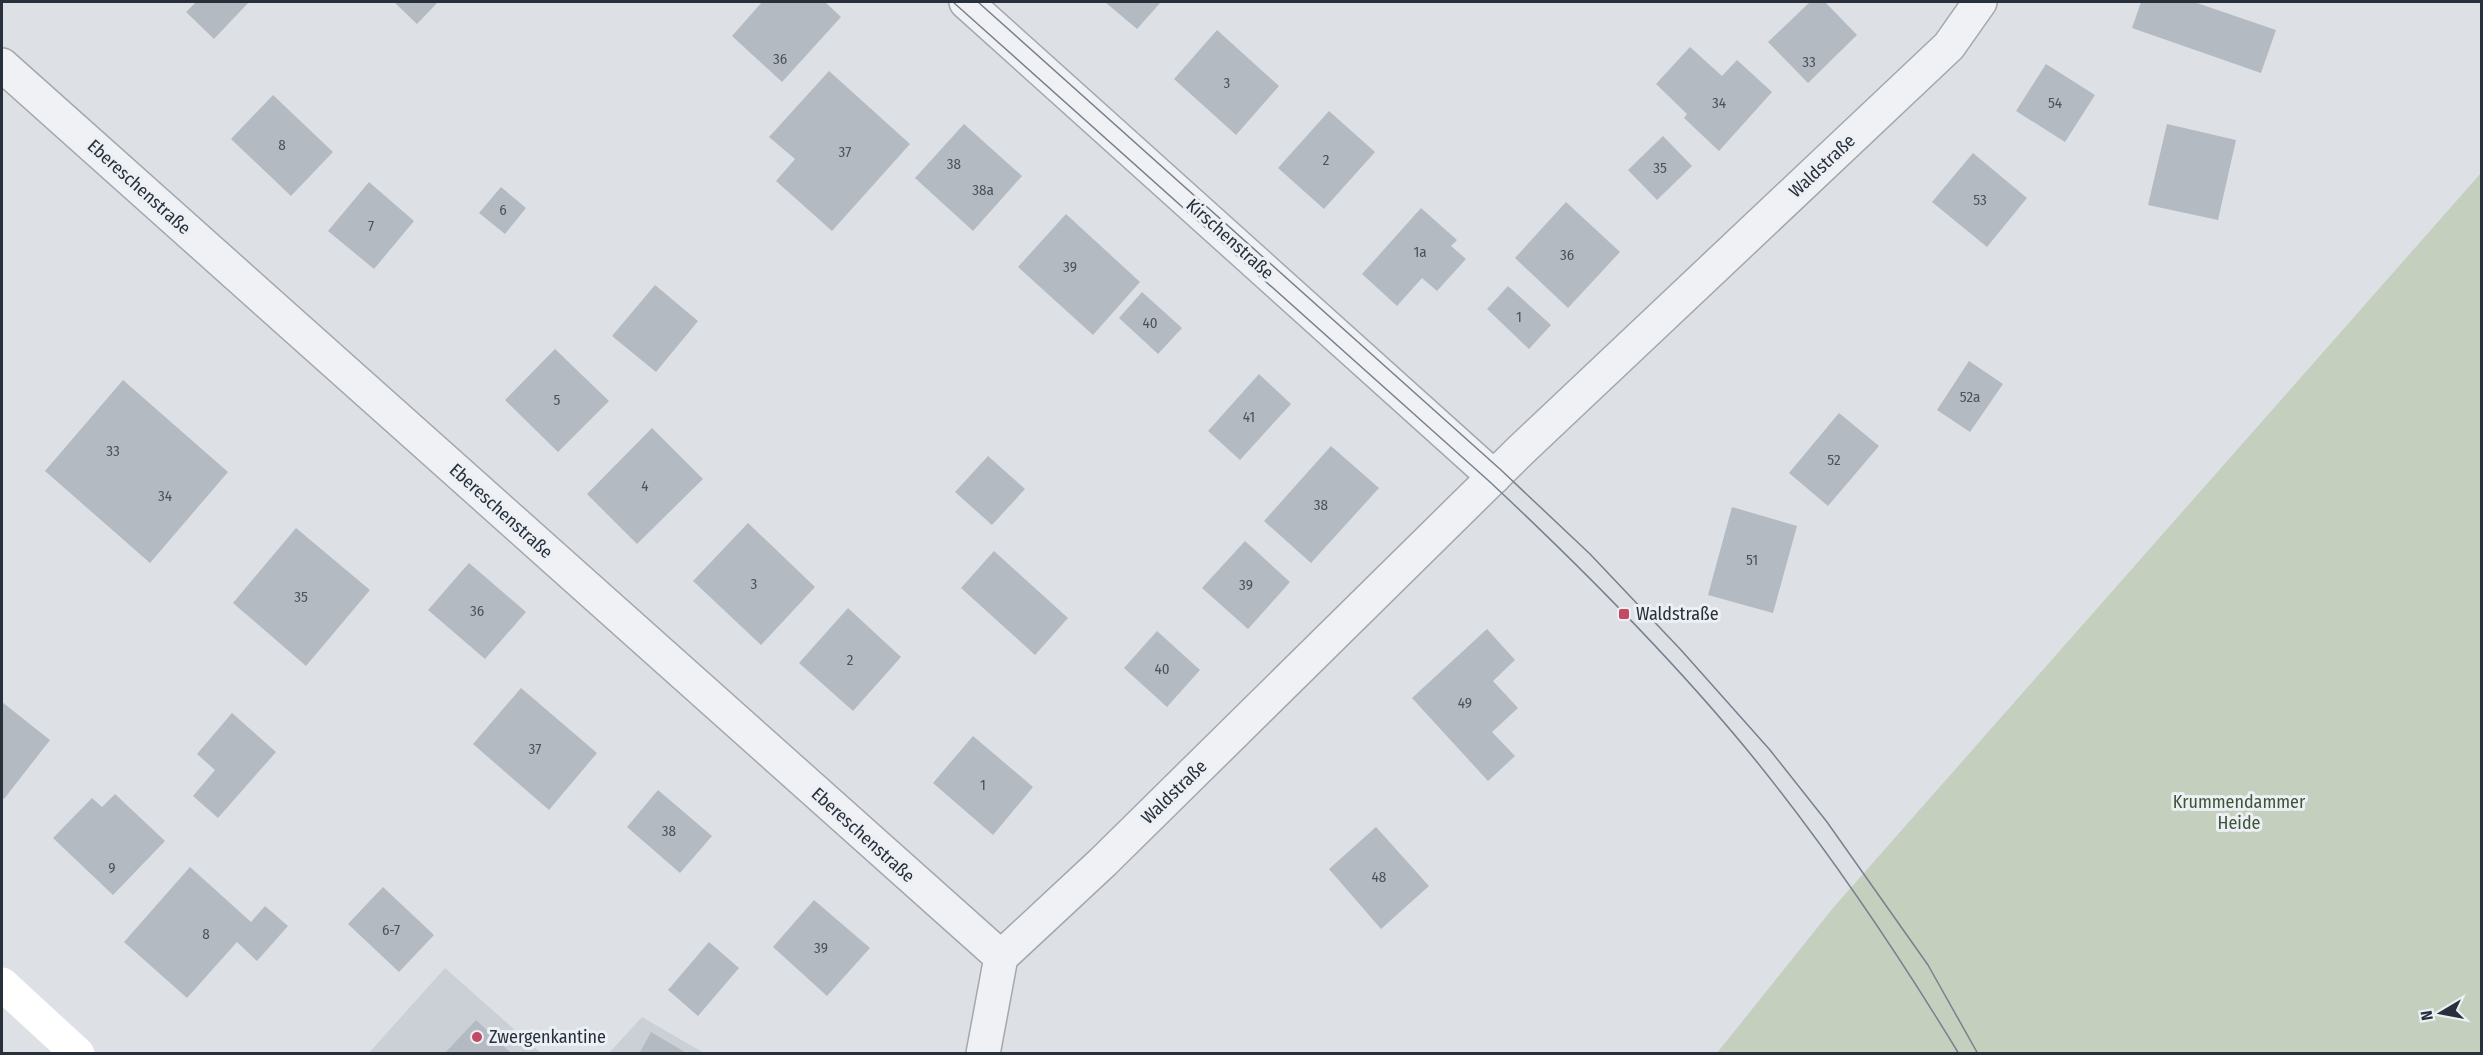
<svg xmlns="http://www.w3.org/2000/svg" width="2483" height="1055" viewBox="0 0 2483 1055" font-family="'Fira Sans Condensed',sans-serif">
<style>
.built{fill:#cbd0d7}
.green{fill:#c4cfbe}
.building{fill:#b4bac2}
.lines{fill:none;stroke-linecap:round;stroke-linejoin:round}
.minor-casing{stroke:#a3a8af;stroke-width:36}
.tertiary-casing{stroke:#a3a8af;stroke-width:36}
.minor{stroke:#eff1f4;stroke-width:33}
.tertiary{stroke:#eff1f4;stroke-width:33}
.secondary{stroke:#fff;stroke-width:33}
.tram{stroke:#77818e;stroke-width:1.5}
.poi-dot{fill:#c44962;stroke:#eceff4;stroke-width:2}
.labels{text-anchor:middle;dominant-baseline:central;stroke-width:6;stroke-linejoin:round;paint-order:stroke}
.number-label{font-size:15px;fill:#4a525d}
.street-label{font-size:18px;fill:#27303b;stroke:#eceff4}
.poi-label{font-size:18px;fill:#27303b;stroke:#eceff4;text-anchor:start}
.park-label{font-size:18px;fill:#3e5636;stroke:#eceff4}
</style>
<rect width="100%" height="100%" fill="#dde1e6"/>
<path class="built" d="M 445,968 L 541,1053 L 368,1054 Z
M 642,1017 L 704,1053 L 608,1054 Z"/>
<path class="green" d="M 2481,173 L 2481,1053 L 1717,1053 L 1833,908 Z"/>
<path class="building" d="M 196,2 L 249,2 L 214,39 L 186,12 Z
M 394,2 L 438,2 L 417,24 Z
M 762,2 L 825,2 L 841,17 L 782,82 L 732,36 Z
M 1105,2 L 1161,2 L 1137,29 Z
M 1810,2 L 1825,2 L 1857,35 L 1808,83 L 1768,42 Z
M 2141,2 L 2194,2 L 2276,30 L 2261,73 L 2132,28 Z
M 1217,30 L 1279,86 L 1236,135 L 1174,79 Z
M 1690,47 L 1722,76 L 1737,60 L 1772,92 L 1719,151 L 1684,118 L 1687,114 L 1656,84 Z
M 2046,64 L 2095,95 L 2065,142 L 2016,111 Z
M 829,71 L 910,144 L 832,231 L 776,181 L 795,159 L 769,137 Z
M 273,95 L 333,152 L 291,196 L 231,139 Z
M 1329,111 L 1375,152 L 1324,209 L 1278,168 Z
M 964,124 L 1022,176 L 973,231 L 915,178 Z
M 2167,124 L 2236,140 L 2218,220 L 2148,205 Z
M 1663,136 L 1692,166 L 1657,200 L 1628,170 Z
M 1973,153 L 2027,198 L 1987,247 L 1932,202 Z
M 369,182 L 414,221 L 374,269 L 328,231 Z
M 501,187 L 526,208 L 505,234 L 479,213 Z
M 1566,202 L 1620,252 L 1568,308 L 1515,258 Z
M 1421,208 L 1457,240 L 1451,246 L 1466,259 L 1437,291 L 1422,278 L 1397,306 L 1362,274 Z
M 1066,214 L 1140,282 L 1093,335 L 1018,267 Z
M 655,285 L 698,321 L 656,372 L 612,336 Z
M 1508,286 L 1551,325 L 1529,349 L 1487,309 Z
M 1142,292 L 1182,328 L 1158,354 L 1119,318 Z
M 555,349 L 609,401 L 558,452 L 505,400 Z
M 1969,361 L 2003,384 L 1970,432 L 1937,410 Z
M 1259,374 L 1291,404 L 1240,460 L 1208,431 Z
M 123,380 L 228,472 L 150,563 L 45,471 Z
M 1839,413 L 1879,446 L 1828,506 L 1789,473 Z
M 652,428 L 703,479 L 637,544 L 587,494 Z
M 1331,446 L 1379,488 L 1311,563 L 1264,521 Z
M 988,456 L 1025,489 L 992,525 L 955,492 Z
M 1732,507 L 1797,526 L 1773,613 L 1708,595 Z
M 748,523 L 815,587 L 761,645 L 693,581 Z
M 296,528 L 370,590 L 306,666 L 233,603 Z
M 1245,541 L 1290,582 L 1248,629 L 1202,588 Z
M 994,551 L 1068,618 L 1035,655 L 961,588 Z
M 469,563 L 526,612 L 485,659 L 428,610 Z
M 848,608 L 901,657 L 853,711 L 799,663 Z
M 1487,629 L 1515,660 L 1493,681 L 1518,708 L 1492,732 L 1515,756 L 1488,781 L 1412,698 Z
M 1157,631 L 1200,670 L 1167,707 L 1124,668 Z
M 521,688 L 597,753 L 549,810 L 473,744 Z
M 2,702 L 50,740 L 4,799 L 2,797 Z
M 232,713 L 276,752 L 218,818 L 193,796 L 215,770 L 197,754 Z
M 973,736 L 1033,787 L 993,835 L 933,783 Z
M 658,790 L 712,836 L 680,873 L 627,827 Z
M 115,794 L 165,841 L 113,895 L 53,838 L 92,798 L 102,807 Z
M 1376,827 L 1429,886 L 1381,929 L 1329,869 Z
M 190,867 L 251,922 L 265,906 L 288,926 L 257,961 L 237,942 L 187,998 L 124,942 Z
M 383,887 L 434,935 L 399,972 L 348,924 Z
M 814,900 L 870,948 L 827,996 L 773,947 Z
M 709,942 L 739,968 L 698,1016 L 668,990 Z
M 476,1020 L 512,1054 L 444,1054 Z
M 651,1032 L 688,1054 L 639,1054 Z"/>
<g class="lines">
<defs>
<path id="minor" d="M 2,65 L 1001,957
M 983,1054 L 1001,957 L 1103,862 L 1521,450 L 1949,46 L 1980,2"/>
<path id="tertiary" d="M 966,2 L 1494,477"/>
</defs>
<use href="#minor" class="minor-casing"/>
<use href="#tertiary" class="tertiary-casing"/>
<use href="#minor" class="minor"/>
<use href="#tertiary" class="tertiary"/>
<path class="secondary" d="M 2,984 L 78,1054"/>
<path class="tram" d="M 953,2 L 1490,482 C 1584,570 1676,662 1757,762 C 1831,854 1897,952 1959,1054
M 978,2 L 1501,470 L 1590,554 L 1681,650 L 1770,750 L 1827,822 L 1928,965 L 1978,1054"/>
</g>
<g class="poi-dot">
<rect x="1618" y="608" width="12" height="12" rx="3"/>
<circle cx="477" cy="1037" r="6"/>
</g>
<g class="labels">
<g class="number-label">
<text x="780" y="59">36</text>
<text x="1809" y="62">33</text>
<text x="1227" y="83">3</text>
<text x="1719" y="103">34</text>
<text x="2055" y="103">54</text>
<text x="282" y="145">8</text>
<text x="845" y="152">37</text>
<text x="1326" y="160">2</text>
<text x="954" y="164">38</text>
<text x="1660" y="168">35</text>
<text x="983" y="190">38a</text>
<text x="1980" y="200">53</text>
<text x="503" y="210">6</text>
<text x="371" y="226">7</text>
<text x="1420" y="252">1a</text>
<text x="1567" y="255">36</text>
<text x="1070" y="267">39</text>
<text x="1519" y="317">1</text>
<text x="1150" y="323">40</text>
<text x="1970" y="397">52a</text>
<text x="557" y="400">5</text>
<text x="1249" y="417">41</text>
<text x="113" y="451">33</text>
<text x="1834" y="460">52</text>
<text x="645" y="486">4</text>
<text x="165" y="496">34</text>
<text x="1321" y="505">38</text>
<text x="1752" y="560">51</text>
<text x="754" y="584">3</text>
<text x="1246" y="585">39</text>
<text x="301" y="597">35</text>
<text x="477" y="611">36</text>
<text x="850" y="660">2</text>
<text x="1162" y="669">40</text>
<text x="1465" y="703">49</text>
<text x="535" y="749">37</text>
<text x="983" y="785">1</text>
<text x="669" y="831">38</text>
<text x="112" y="868">9</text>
<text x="1379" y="877">48</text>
<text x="391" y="930">6-7</text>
<text x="206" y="934">8</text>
<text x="821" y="948">39</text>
</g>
<g class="street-label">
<text transform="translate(1822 166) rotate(-43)">Waldstraße</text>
<text transform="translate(139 187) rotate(42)">Ebereschenstraße</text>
<text transform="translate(1230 239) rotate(42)">Kirschenstraße</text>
<text transform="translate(501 511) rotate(42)">Ebereschenstraße</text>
<text transform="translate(1174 792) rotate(-44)">Waldstraße</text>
<text transform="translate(863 835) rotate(42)">Ebereschenstraße</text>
</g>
<g class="poi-label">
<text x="1636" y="614">Waldstraße</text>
<text x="489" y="1037">Zwergenkantine</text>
</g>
<g class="park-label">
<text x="2239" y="802">Krummendammer<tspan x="2239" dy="21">Heide</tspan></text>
</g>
</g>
<rect width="2483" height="1055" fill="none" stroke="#27303b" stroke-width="6"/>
<g transform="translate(2441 1013) rotate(260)" stroke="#eceff4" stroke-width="4.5" paint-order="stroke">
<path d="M0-4.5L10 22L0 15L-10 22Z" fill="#27303b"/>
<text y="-9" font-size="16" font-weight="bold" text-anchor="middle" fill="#27303b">N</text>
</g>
</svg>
